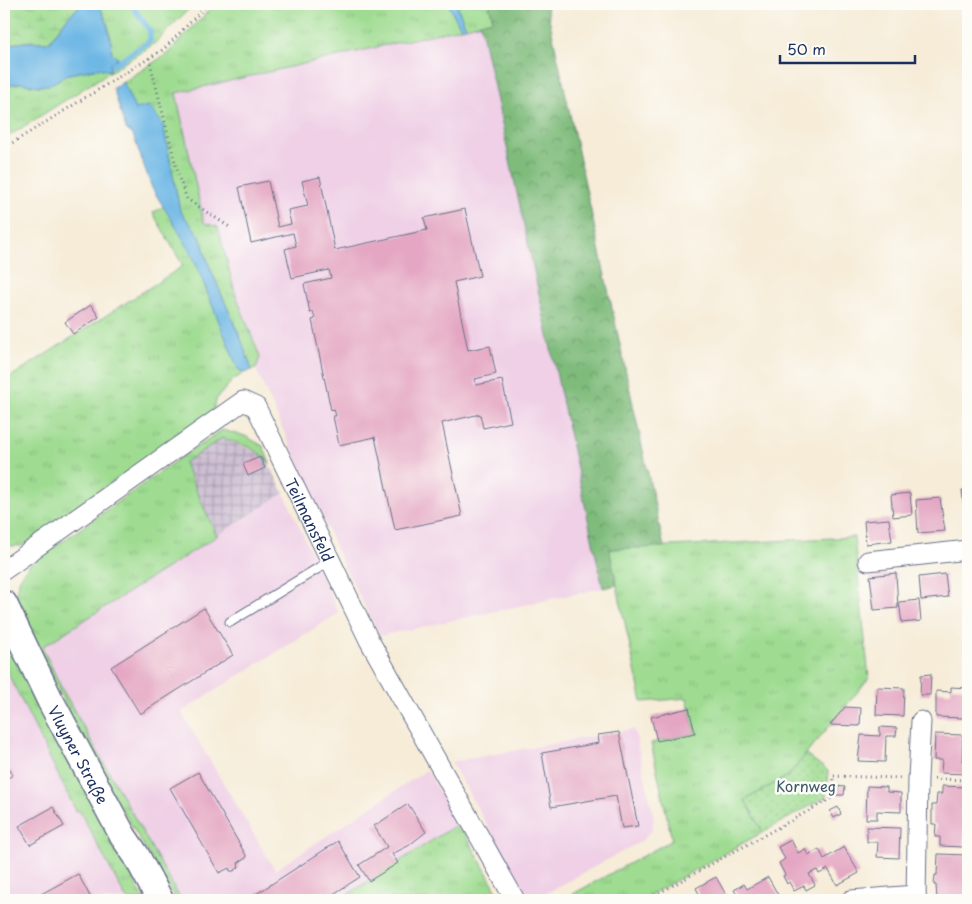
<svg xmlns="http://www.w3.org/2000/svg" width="972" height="904" viewBox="0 0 972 904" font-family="'Playpen Sans',sans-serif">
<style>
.built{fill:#efd0e6}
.industrial{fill:url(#industrial-grid)}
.grass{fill:url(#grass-tufts);stroke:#5d8678}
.forest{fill:url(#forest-crowns);stroke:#4d766c}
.wetland{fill:url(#wetland-marsh);stroke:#5d8678}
.park{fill:url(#park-dots);stroke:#5d8678}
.water{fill:#6db7e5;stroke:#4473a2}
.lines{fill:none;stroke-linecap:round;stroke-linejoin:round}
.stream{stroke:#6db7e5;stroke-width:5.5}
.building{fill:#e4a6c2}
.lane-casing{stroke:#687189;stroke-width:11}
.street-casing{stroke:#687189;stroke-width:21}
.secondary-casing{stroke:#687189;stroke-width:29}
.path{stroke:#687189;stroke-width:3;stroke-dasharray:1 4;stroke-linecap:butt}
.lane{stroke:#fff;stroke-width:9}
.street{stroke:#fff;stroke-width:19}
.secondary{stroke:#fff;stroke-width:26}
.labels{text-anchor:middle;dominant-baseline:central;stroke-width:5;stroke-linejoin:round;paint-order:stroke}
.street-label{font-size:15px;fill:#1b2f5e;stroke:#fdfcf7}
.park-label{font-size:15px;fill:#3c5a6b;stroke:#fdfcf7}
</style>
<defs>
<pattern id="industrial-grid" width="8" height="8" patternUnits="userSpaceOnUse" patternTransform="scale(1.25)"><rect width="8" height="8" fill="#cdbed2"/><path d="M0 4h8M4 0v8" fill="none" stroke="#a69bae"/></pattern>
<pattern id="grass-tufts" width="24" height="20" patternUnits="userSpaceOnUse" patternTransform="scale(1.25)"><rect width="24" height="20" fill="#9fdc91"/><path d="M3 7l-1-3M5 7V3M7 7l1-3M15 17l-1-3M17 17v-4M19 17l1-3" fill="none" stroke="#88bd7f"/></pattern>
<pattern id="forest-crowns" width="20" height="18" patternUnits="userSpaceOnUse" patternTransform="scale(1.25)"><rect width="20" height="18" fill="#7fbc7b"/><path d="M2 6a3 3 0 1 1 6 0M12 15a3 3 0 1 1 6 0" fill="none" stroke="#679968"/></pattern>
<pattern id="wetland-marsh" width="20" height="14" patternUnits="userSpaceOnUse" patternTransform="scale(1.25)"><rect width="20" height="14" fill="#9fdc91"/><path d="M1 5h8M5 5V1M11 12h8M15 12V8" fill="none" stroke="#88bd7f"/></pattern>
<pattern id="park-dots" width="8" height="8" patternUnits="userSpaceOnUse" patternTransform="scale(1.25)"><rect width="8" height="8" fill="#9fdc91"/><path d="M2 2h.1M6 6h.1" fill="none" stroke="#88bd7f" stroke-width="1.8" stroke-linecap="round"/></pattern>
</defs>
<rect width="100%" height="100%" fill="#fdfcf7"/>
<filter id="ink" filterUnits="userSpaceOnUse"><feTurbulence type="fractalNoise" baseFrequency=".02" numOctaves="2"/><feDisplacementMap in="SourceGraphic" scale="10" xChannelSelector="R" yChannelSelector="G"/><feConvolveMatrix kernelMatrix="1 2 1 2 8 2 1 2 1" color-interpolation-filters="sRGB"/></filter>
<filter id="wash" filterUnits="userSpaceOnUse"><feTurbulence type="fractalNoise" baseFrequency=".0096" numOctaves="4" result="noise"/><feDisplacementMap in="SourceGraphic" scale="20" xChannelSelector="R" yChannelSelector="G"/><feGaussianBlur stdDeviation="1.12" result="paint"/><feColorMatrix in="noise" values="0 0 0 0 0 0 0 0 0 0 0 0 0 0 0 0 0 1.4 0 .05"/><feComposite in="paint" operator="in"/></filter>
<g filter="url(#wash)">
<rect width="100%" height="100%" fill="#f6ecd8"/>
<path class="built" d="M 480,23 L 603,588 L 380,636 L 344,566 L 256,369 L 260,356 L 235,293 L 218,227 L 204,223 L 175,92 Z
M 284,493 L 339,613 L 181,712 L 275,870 L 427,770 L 457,824 L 339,900 L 181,900 L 62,689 L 42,647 Z
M 4,665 L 76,811 L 79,810 L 127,900 L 4,900 Z
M 634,729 L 654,818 L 652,830 L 643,840 L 534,900 L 529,898 L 451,762 Z"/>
<path class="industrial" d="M 222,438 L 264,455 L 284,493 L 217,536 L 184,463 Z"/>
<path class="grass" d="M 98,4 L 194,4 L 154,44 L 4,139 L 4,86 L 21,83 L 38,86 L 49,85 L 69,74 L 99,68 L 110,64 C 114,43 109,22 98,4 Z
M 215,4 L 448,4 L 461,28 L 176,93 L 204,223 L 218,227 L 235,293 L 260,357 L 256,369 L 252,370 L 241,339 L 210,268 L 200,236 L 180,211 L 163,124 L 135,110 L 123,82 L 167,54 Z
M 456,4 L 489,4 L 493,20 L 466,27 Z
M 164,206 L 191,252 L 238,369 L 244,373 L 233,380 L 217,398 L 213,411 L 22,546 L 4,546 L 4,381 L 183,266 L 153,213 Z
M 222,430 L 245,436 L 263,446 L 270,464 C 260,448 239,444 222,438 L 184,463 L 217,536 L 42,647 L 62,689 L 181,900 L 176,900 L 97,768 L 16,606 C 16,586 17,582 28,566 L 181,457 Z
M 854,537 L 869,678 L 788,776 L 745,800 L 763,832 L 641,900 L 562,900 L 672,840 L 651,743 L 695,733 L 687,698 L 642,702 L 609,549 Z
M 4,618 L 83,781 L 144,900 L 127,900 L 79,810 L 76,811 L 4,665 Z
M 459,823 L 502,900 L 339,900 Z"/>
<path class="forest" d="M 489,4 L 546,4 L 664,547 L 609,549 L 617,585 L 603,588 L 480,23 L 493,20 Z"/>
<path class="wetland" d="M 11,4 L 82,4 L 67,18 L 49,42 L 25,42 L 4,45 L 4,10 L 6,11 Z"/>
<path class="park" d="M 806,754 L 828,771 L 826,797 L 763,832 L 745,800 L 788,776 Z"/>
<path class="water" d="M 82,4 L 98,4 C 107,19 111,36 112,53 L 118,58 L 110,64 L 110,71 L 99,68 L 69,74 L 49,85 L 38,86 L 21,83 L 4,86 L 4,45 L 25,42 L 49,42 L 67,18 Z
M 448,4 L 456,4 L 466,27 L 461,28 Z
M 123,82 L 135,109 L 149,106 L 163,124 L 180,211 L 200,236 L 210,268 L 241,339 L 252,370 L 244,373 L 238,369 L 191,252 L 152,188 L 133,135 L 126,129 L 113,88 Z"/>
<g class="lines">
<path class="stream" d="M 113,65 L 150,41 L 150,31 L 131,4"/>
</g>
<g id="blocks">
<path class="building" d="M 320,177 L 335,250 L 427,230 L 424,218 L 465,209 L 480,276 L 454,282 L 468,350 L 490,346 L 496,374 L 475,379 L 476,385 L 502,380 L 511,422 L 483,428 L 480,414 L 442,423 L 462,516 L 395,530 L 375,437 L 339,445 L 333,416 L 336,416 L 334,409 L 331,410 L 312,320 L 315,319 L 313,312 L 310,313 L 304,284 L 331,278 L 329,270 L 292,278 L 285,249 L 296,246 L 293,233 L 251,243 L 239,187 L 268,181 L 278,227 L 291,224 L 288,210 L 308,206 L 302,181 Z
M 91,305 L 99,317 L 73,334 L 65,322 Z
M 260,457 L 265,468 L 248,476 L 243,464 Z
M 962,490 L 968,490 L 968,528 L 966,528 Z
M 910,493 L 912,515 L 893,517 L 891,495 Z
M 940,498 L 945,531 L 918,533 L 916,500 Z
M 889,519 L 892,541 L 866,544 L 864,521 Z
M 896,573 L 898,608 L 874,610 L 870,576 Z
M 945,574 L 948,597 L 921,600 L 919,577 Z
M 919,600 L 921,621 L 902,623 L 899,602 Z
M 204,608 L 233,655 L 140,714 L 111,667 Z
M 931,674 L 930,695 L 920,695 L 921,675 Z
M 877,687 L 904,688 L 903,716 L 876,715 Z
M 951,687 L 968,688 L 968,704 L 964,704 L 964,718 L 936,717 L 936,691 L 951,692 Z
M 845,707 L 861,708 L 860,726 L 830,725 Z
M 689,708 L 695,733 L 657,741 L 651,717 Z
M 880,727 L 897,728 L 896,736 L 886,736 L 885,762 L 858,761 L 861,735 L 880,736 Z
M 619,732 L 638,826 L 622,828 L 616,796 L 551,807 L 542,753 L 599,743 L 598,735 Z
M 935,734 L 963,735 L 962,761 L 966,761 L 966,774 L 941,773 L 942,760 L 934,760 Z
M 4,761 L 13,775 L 4,780 Z
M 198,772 L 247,857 L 238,863 L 239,867 L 234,871 L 230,871 L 229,868 L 219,873 L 170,788 Z
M 836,786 L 845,787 L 844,795 L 836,795 Z
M 867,786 L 887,787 L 887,792 L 901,793 L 901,812 L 877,811 L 877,819 L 866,819 Z
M 942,786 L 967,787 L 964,847 L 940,846 L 940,837 L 935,837 L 936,824 L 932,824 L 932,805 L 936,805 L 937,794 L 942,794 Z
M 408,804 L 426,832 L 408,846 L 392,854 L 398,863 L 369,881 L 359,865 L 387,847 L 374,826 Z
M 53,807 L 64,826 L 30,845 L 19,826 Z
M 838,807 L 841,814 L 834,818 L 830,811 Z
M 867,827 L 900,828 L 899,858 L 877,857 L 878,842 L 867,842 Z
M 791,840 L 798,853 L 805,849 L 808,855 L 819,849 L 824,859 L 844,847 L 859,873 L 837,885 L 828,869 L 819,874 L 817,870 L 809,874 L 815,885 L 806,890 L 804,886 L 794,891 L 789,882 L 787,884 L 783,876 L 785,875 L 779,863 L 785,859 L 778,847 Z
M 338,841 L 360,877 L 324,900 L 247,900 Z
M 938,854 L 968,855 L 968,897 L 950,896 L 950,900 L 937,900 L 936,885 L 934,885 L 935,875 L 937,875 Z
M 78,874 L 92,900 L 30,900 Z
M 716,877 L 729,900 L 702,900 L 696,888 Z
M 768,877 L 781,900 L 740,900 L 734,890 L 744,884 L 747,889 Z"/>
</g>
</g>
<g filter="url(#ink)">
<use href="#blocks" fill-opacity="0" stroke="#687189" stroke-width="1"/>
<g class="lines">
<defs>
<path id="lane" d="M 230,622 L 330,561"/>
<g id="street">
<path d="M 868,561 L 968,550"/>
<path id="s1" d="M 4,570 L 243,401 L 256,407 L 369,640 L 515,900"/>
<path d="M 851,900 L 916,895"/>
<path d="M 916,900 L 918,778 L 921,721"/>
</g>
<g id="secondary">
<path id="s2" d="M 4,604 L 50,700 L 123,836 L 136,855 L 160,900"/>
</g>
</defs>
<use href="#lane" class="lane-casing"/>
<use href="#street" class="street-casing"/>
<use href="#secondary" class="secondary-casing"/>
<path class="path" d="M 149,58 L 179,178 L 187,199 L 231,228
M 4,148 L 164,49 L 208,4
M 934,779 L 968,780
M 646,900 L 832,798 L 833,776 L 900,778"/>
<use href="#lane" class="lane"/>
<use href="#street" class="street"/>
<use href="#secondary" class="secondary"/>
</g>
</g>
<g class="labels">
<g class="street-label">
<text stroke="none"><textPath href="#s1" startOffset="432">Teilmansfeld</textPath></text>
<text stroke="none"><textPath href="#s2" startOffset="168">Vluyner Straße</textPath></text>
</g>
<g class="park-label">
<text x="806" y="785">Kornweg</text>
</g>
</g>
<rect width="972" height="904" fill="none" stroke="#fdfcf7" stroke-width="20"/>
<path d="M780 55v8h135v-8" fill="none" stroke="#1b2f5e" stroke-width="2.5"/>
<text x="787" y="55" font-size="15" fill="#1b2f5e" stroke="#fdfcf7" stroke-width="4" paint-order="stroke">50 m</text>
</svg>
